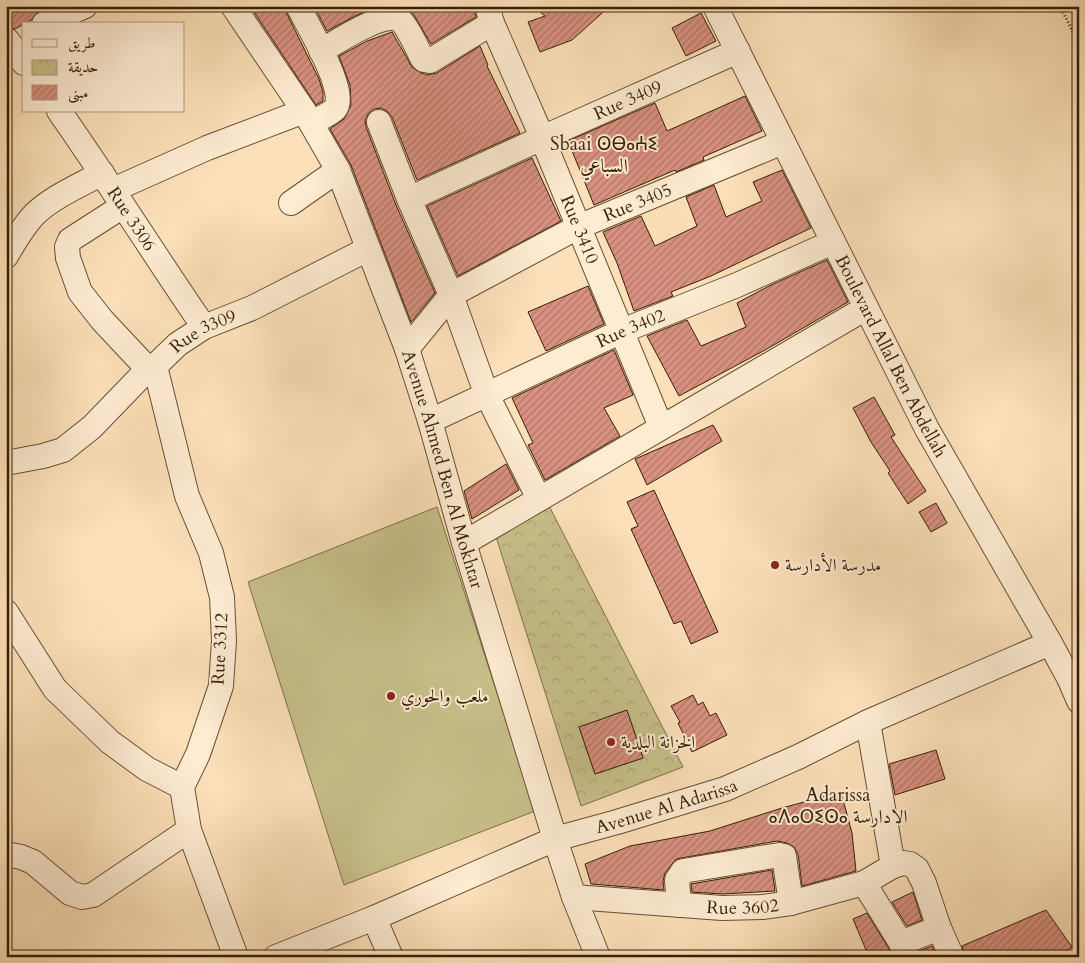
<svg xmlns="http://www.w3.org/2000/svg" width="1085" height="963" viewBox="0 0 1085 963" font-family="Cardo,Amiri,'Noto Sans Tifinagh',serif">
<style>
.park{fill:url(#park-crowns);stroke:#7e7047;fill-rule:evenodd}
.garden{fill:#c7c08a;stroke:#7e7047}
.building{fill:url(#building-hatch);stroke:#351f04}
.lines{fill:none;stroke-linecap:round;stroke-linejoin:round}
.minor-casing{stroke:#674f31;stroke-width:26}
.path{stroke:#351f04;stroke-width:3;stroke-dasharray:1 2.5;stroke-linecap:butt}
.minor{stroke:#fdebd2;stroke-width:24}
.poi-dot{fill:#8f2418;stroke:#fdebd2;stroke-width:2}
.labels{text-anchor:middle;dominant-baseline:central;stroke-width:4;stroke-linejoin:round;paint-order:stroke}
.street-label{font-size:18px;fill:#351f04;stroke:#fdebd2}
.poi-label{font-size:18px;fill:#351f04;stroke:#fdebd2;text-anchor:start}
.neighbourhood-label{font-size:19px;fill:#351f04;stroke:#fdebd2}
</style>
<defs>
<pattern id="park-crowns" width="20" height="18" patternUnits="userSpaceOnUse" patternTransform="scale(1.25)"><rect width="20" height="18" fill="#c7c08a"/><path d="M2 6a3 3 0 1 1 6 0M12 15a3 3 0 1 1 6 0" fill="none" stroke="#aca575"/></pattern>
<pattern id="building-hatch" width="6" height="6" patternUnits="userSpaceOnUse" patternTransform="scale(1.25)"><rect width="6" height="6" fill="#d99181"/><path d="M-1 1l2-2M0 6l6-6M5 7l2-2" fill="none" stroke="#b17667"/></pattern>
</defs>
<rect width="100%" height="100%" fill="#fce0b9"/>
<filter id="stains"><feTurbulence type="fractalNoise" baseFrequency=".004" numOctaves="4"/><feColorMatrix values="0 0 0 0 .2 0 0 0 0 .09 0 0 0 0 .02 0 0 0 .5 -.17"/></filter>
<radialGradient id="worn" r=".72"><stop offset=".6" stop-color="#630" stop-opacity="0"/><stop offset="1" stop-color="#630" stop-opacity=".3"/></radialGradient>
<path class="park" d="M 545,498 L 683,767 L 581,806 L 492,524 ZM 627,711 L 643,758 L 595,774 L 579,727 Z"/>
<path class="garden" d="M 437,507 L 535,811 L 344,885 L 248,582 Z"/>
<path class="building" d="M 6,6 L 50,6 L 38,12 L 31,20 L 15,29 L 6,26 Z
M 250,6 L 284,6 L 286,12 L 319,79 L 323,92 L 323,101 L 316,105 Z
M 314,6 L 379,6 L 355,16 L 327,31 Z
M 402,6 L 474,6 L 476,17 L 431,44 L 414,15 Z
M 533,6 L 610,6 L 572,40 L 540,52 L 528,22 L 545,16 Z
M 701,13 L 716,41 L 686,56 L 672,28 Z
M 392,32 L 412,67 L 421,73 L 428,75 L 437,73 L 480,46 L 488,65 L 487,66 L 520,133 L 417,180 L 392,117 L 387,111 L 381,108 L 374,109 L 368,114 L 365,120 L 366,127 L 396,205 L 435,293 L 411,322 L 351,165 L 330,129 L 344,119 L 351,105 L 350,85 L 339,56 L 367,41 Z
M 745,96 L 762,131 L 703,157 L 704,160 L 676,172 L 675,170 L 594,205 L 568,141 L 655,103 L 667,131 Z
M 532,158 L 561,221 L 458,276 L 427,206 Z
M 782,170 L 811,228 L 711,276 L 671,292 L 673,296 L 634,311 L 617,263 L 603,232 L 641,216 L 655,246 L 697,226 L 686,197 L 714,185 L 726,217 L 762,201 L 753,182 Z
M 827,260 L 848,302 L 765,350 L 679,396 L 647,336 L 687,320 L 701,346 L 746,327 L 737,303 L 771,285 Z
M 588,286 L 604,324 L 546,351 L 528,312 Z
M 614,350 L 633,395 L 604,408 L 620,436 L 545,480 L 528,445 L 533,443 L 512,398 Z
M 874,397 L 895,435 L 891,437 L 926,491 L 908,504 L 888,473 L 890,471 L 871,442 L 853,408 Z
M 713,425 L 722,441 L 647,485 L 635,459 Z
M 506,464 L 519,490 L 472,519 L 464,491 Z
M 654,490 L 718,632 L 691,644 L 681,621 L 674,624 L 631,529 L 638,526 L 627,502 Z
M 936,503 L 947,523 L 931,532 L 919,512 Z
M 693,695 L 698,705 L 703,702 L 710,716 L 716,713 L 727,735 L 692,752 L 678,723 L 680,722 L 671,706 Z
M 627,710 L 643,758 L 595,774 L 579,727 Z
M 936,750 L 945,779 L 895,795 L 889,764 Z
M 841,792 L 852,833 L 856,871 L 802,886 L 798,854 L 794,847 L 787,843 L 777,841 L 676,859 L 665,873 L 663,881 L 664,890 L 591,884 L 585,864 L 630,846 L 710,831 L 782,808 Z
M 772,870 L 775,891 L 722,894 L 692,892 L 691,884 Z
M 913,892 L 922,920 L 907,926 L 892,902 Z
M 1046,910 L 1072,947 L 1058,957 L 965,957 L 962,946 Z
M 867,913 L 889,949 L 892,957 L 869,957 L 853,919 Z
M 932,946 L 937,957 L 920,957 L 919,951 Z"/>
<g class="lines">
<defs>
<g id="minor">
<path id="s1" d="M 233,6 L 304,111 L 338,170 L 407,349 L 430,421 L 464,543 L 555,839 L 574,897 L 598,957"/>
<path d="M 298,6 C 307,24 349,93 335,109 C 329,115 318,119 311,123"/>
<path id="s2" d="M 487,6 L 492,23 L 538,128 L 661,427"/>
<path id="s3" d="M 715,6 L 927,429 L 1050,643 L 1069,678 L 1079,701"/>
<path d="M 44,24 L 85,6"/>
<path d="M 7,40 L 24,63"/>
<path d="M 321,51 C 335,43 386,9 400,20 C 408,27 417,48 422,58 L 424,60 L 430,61 L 492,23"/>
<path id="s4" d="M 59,111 C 109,182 155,256 204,327"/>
<path d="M 379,122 L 409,199 L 451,295 L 486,393 L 539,499"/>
<path d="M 113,190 L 207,148 L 304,111"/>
<path id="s5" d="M 409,199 L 542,138 L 738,51"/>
<path d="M 291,203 L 338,170"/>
<path d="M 123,206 L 70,240 L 67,247 L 68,258 L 80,292 L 102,320 L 148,369"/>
<path d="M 6,256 C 15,241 23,226 35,214 C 52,197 81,185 102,173"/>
<path id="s6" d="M 407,349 L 451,295 L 578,227 L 783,142"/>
<path d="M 155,366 L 187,496 L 211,553 L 222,597 L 224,641 L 221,686 L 198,754 L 182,787 L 189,830 L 236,957"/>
<path id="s7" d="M 430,421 L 622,331 L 737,285 L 833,242"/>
<path id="s8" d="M 6,463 L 43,456 L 63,450 L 92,427 L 148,369 L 155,366 L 178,344 L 204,327 L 252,308 L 368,249"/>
<path d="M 464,543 L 866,308"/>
<path d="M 6,612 L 55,689 L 110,742 L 147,769 L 182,787"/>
<path d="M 868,722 L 893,866"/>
<path d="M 6,854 L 21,857 L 33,862 L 70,893 L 82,897 L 93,895 L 189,830"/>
<path d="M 864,883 L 901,943 L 907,957"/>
<path id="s9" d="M 574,897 L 722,908 L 762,907 L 791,903 L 864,883 L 893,866 L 903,863 L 910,864 L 917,869 L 924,883 L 939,928"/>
<path d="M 679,905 L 677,880 L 683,871 L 779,855 L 784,856 L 791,903"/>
<path d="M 374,918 L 391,957"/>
<path d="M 901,943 L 939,928 L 952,957"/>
<path id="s10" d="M 276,957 L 374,918 L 555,839 L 617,822 L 725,789 L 798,757 L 868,722 L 1050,643"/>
</g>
</defs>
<use href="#minor" class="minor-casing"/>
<path class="path" d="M 1060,6 L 1079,44"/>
<use href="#minor" class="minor"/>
</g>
<g class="poi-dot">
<circle cx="775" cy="565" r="5"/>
<circle cx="391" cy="696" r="5"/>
<circle cx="611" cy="742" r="5"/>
</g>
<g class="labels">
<g class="street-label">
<text stroke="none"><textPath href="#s5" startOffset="240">Rue 3409</textPath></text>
<text stroke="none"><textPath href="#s6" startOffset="278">Rue 3405</textPath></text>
<text stroke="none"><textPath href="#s4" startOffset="130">Rue 3306</textPath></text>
<text stroke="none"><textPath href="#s2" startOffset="242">Rue 3410</textPath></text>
<text stroke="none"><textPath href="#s7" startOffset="221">Rue 3402</textPath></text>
<text stroke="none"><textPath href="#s8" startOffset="244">Rue 3309</textPath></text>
<text stroke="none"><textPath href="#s3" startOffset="392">Boulevard Allal Ben Abdellah</textPath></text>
<text stroke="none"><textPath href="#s1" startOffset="512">Avenue Ahmed Ben Al Mokhtar</textPath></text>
<text transform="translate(220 649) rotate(-87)">Rue 3312</text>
<text stroke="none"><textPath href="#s10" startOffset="419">Avenue Al Adarissa</textPath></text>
<text stroke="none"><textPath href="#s9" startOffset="169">Rue 3602</textPath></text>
</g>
<g class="poi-label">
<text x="785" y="565">مدرسة الأدارسة</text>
<text x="401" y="696">ملعب والحوري</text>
<text x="621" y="742">الخزانة البلدية</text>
</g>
<g class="neighbourhood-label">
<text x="604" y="144">Sbaai ⵙⴱⴰⵄⵉ<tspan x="604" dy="22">السباعي</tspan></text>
<text x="838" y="795">Adarissa<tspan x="838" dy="22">ⴰⴷⴰⵔⵉⵙⴰ الادارسة</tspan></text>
</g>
</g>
<rect width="1085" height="963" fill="none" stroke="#fce0b9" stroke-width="25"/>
<rect x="8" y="8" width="1070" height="948" fill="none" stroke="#351f04" stroke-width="2.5"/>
<rect x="12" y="12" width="1060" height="938" fill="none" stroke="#351f04"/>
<rect x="22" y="22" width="162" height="90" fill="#fdebd2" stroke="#ad9980"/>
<rect x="32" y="39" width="25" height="8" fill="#fdebd2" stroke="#ad9980"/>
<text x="68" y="48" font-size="15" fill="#351f04">طريق</text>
<rect x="32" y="60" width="25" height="15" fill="url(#park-crowns)" stroke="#ad9980"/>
<text x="68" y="72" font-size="15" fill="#351f04">حديقة</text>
<rect x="32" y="85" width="25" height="15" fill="url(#building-hatch)" stroke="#ad9980"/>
<text x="68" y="98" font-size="15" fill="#351f04">مبنى</text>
<rect width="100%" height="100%" filter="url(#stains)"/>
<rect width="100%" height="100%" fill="url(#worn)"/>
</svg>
